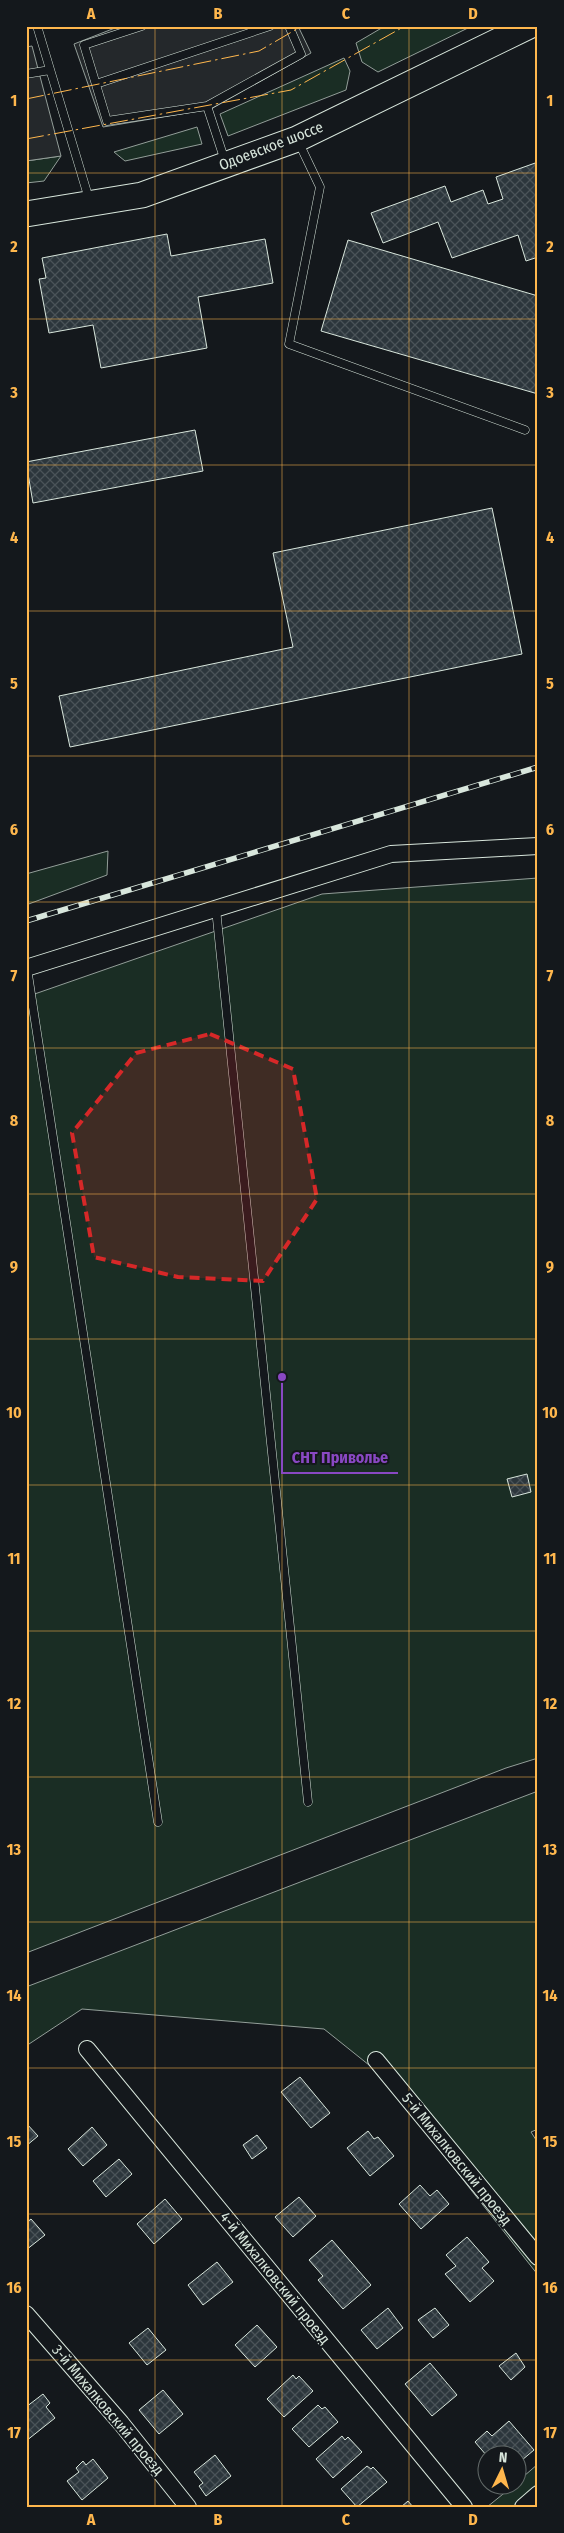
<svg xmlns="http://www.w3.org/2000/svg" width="564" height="2533" viewBox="0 0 564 2533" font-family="'Fira Sans Condensed',sans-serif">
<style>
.green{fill:#1a2d24;stroke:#939e99}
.parking{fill:#24282b;stroke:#939e99}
.building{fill:url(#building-cross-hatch);stroke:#d8e6dc}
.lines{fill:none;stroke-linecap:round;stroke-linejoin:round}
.lane-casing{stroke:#d8e6dc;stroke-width:9}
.street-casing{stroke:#d8e6dc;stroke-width:18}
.primary-casing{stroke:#d8e6dc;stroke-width:27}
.lane{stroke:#14181c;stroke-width:8}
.street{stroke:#14181c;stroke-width:16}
.primary{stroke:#14181c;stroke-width:25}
.rail-casing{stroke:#d8e6dc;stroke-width:5.5}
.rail{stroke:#14181c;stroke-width:4;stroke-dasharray:11;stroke-linecap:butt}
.power{stroke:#ffb74d;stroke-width:1;stroke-dasharray:18 4 2.5 4;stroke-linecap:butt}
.marked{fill:#d62828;fill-opacity:0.2;stroke:#d62828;stroke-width:4;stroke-dasharray:10 6;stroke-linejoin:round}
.grid{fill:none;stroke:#ffb74d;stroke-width:1;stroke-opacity:0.55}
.labels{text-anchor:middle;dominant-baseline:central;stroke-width:4;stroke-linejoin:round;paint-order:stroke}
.street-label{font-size:15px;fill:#d8e6dc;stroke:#14181c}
.leader{fill:none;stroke:#8948c3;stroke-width:2}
.callout-dot{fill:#8948c3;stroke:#14181c;stroke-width:2}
.callout-label{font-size:16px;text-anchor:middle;font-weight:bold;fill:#8948c3;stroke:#14181c;stroke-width:4;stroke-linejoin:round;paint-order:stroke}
.neatline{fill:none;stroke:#ffb74d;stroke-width:2}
.grid-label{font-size:16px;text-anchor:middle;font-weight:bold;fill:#ffb74d}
</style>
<defs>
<pattern id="building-cross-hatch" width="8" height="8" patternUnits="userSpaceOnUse" patternTransform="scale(1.25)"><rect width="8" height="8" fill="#2c363c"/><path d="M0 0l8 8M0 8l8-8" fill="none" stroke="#4a5358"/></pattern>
</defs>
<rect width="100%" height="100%" fill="#14181c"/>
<path class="green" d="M 385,26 L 472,26 L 378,72 L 362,62 L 356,43 Z
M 344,58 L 350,71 L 346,90 L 228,136 L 220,114 Z
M 197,127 L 202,144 L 125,161 L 114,152 Z
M 61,156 L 44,181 L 26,183 L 26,161 Z
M 108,851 L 107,875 L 26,905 L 26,874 Z
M 538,878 L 538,1758 L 506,1768 L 26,1953 L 26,997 L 322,894 Z
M 538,1791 L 538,2129 L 531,2132 L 538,2143 L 538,2275 L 379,2073 L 324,2029 L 82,2009 L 26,2046 L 26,1987 Z
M 538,2464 L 538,2507 L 487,2507 L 513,2486 L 516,2486 L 517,2482 Z"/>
<path class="parking" d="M 120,26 L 298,26 L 311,53 L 211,109 L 103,127 L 74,44 Z
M 32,46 L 61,156 L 26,161 L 26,47 Z"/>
<path class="building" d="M 538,162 L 538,257 L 526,261 L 518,235 L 452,258 L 438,222 L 383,243 L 371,213 L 445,186 L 451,202 L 483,190 L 488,204 L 503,199 L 496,177 Z
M 167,234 L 171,256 L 265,239 L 273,283 L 198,297 L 207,348 L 101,368 L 93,325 L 49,333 L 39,279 L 46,278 L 42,258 Z
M 348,240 L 538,296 L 538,394 L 321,331 Z
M 195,430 L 203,471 L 33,503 L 26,462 Z
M 492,508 L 522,654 L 70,747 L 59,696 L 293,647 L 273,553 Z
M 527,1474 L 531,1492 L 512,1497 L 507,1479 Z
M 300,2077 L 330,2113 L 311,2128 L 281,2092 Z
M 26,2123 L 38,2136 L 26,2146 Z
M 92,2127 L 107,2145 L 83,2166 L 68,2149 Z
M 368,2131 L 374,2139 L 378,2137 L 394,2156 L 370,2176 L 347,2148 Z
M 257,2135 L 267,2148 L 252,2159 L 243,2145 Z
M 119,2159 L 132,2174 L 106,2197 L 93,2181 Z
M 420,2185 L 430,2196 L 437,2190 L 449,2204 L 421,2229 L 399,2204 Z
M 299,2197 L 316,2216 L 293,2237 L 275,2217 Z
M 165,2199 L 182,2219 L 154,2244 L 137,2224 Z
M 31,2219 L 45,2235 L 26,2250 L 26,2223 Z
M 467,2237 L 489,2262 L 482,2268 L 494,2281 L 470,2302 L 445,2274 L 456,2266 L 446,2255 Z
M 332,2240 L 371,2285 L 343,2309 L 318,2280 L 323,2276 L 309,2260 Z
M 217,2262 L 233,2282 L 203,2305 L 188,2285 Z
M 388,2308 L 403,2328 L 377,2349 L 361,2330 Z
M 435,2308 L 449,2325 L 433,2338 L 418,2320 Z
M 257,2325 L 277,2347 L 255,2367 L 235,2345 Z
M 148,2328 L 166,2350 L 147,2365 L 129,2343 Z
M 516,2353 L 525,2367 L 511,2380 L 499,2366 Z
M 430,2363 L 457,2395 L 432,2416 L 405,2384 Z
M 293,2375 L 296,2379 L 299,2376 L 313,2391 L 284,2417 L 267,2399 Z
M 163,2390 L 183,2414 L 159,2434 L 139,2410 Z
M 43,2394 L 50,2403 L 46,2407 L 55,2418 L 26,2441 L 26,2407 Z
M 318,2405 L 322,2409 L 325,2407 L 338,2422 L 309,2447 L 292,2429 Z
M 509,2421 L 534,2450 L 516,2465 L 516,2456 L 487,2456 L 475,2442 L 487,2431 L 492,2436 Z
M 342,2436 L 345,2440 L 348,2437 L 362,2452 L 333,2478 L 316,2459 Z
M 215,2455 L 231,2476 L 206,2496 L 199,2486 L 203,2483 L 194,2472 Z
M 93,2459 L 108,2478 L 82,2500 L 67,2481 L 79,2472 L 76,2468 L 83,2461 L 86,2465 Z
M 367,2466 L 371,2469 L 373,2467 L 387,2482 L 357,2507 L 341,2489 Z
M 408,2501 L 413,2507 L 401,2507 Z"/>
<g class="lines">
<defs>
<path id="lane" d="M 37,26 L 89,199
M 142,26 L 84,45 L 107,121 L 207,106 L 301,54 L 289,26
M 26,74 L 50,70
M 96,84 L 270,26
M 207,106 L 225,161
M 299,143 L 320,187 L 289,344 L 525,430
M 216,909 L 308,1802
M 27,968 L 158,1822"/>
<path id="street" d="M 26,968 L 391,854 L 538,846
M 87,2049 L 464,2507
M 376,2060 L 538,2257
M 26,2314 L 121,2423 L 188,2507
M 523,2507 L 538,2494"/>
<path id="primary" d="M 26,214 L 142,195 L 297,139 L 529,26"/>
</defs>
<use href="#lane" class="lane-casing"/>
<use href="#street" class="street-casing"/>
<use href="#primary" class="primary-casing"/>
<use href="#lane" class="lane"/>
<use href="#street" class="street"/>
<use href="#primary" class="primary"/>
<defs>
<path id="rail" d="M 26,921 L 538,767"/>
</defs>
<use href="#rail" class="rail-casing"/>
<use href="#rail" class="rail"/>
<path class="power" d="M 26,99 L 259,51 L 302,26
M 26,139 L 291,90 L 405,26"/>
</g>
<path class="marked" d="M 210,1034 L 293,1069 L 317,1199 L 263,1281 L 178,1277 L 94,1257 L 72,1133 L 136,1053 Z"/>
<path class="grid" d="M 155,26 L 155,2507M 282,26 L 282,2507M 409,26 L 409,2507M 26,173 L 538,173M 26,319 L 538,319M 26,465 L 538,465M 26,611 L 538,611M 26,756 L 538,756M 26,902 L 538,902M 26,1048 L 538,1048M 26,1194 L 538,1194M 26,1339 L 538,1339M 26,1485 L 538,1485M 26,1631 L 538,1631M 26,1777 L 538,1777M 26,1922 L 538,1922M 26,2068 L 538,2068M 26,2214 L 538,2214M 26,2360 L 538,2360"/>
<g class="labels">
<g class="street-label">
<text transform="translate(271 146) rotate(-21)">Одоевское шоссе</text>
<text transform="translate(457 2159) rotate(51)">5-й Михалковский проезд</text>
<text transform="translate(275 2278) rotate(51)">4-й Михалковский проезд</text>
<text transform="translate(108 2410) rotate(50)">3-й Михалковский проезд</text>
</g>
</g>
<path class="leader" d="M282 1377L282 1473H398"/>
<circle class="callout-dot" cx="282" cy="1377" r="5"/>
<g class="callout-label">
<text x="340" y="1463">СНТ Приволье</text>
</g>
<rect width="564" height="2533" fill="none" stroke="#14181c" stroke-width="55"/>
<g transform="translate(502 2470) rotate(5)"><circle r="24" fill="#14181c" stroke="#626a69"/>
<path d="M0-4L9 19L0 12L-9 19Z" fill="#ffb74d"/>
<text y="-8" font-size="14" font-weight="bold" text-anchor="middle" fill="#d8e6dc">N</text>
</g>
<rect x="28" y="28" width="508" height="2478" class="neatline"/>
<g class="grid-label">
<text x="91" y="19">A</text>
<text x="218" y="19">B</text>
<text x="346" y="19">C</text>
<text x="473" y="19">D</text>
<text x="14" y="106">1</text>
<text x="550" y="106">1</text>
<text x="14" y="252">2</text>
<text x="550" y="252">2</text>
<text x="14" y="398">3</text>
<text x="550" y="398">3</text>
<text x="14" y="543">4</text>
<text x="550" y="543">4</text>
<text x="14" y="689">5</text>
<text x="550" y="689">5</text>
<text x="14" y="835">6</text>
<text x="550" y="835">6</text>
<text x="14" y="981">7</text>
<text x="550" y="981">7</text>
<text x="14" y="1126">8</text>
<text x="550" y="1126">8</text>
<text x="14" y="1272">9</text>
<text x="550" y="1272">9</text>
<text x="14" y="1418">10</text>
<text x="550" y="1418">10</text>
<text x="14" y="1564">11</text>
<text x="550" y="1564">11</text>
<text x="14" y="1709">12</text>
<text x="550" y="1709">12</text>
<text x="14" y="1855">13</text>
<text x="550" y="1855">13</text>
<text x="14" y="2001">14</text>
<text x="550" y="2001">14</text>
<text x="14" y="2147">15</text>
<text x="550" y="2147">15</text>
<text x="14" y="2293">16</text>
<text x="550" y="2293">16</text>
<text x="14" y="2438">17</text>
<text x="550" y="2438">17</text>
<text x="91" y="2525">A</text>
<text x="218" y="2525">B</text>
<text x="346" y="2525">C</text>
<text x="473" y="2525">D</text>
</g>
</svg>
